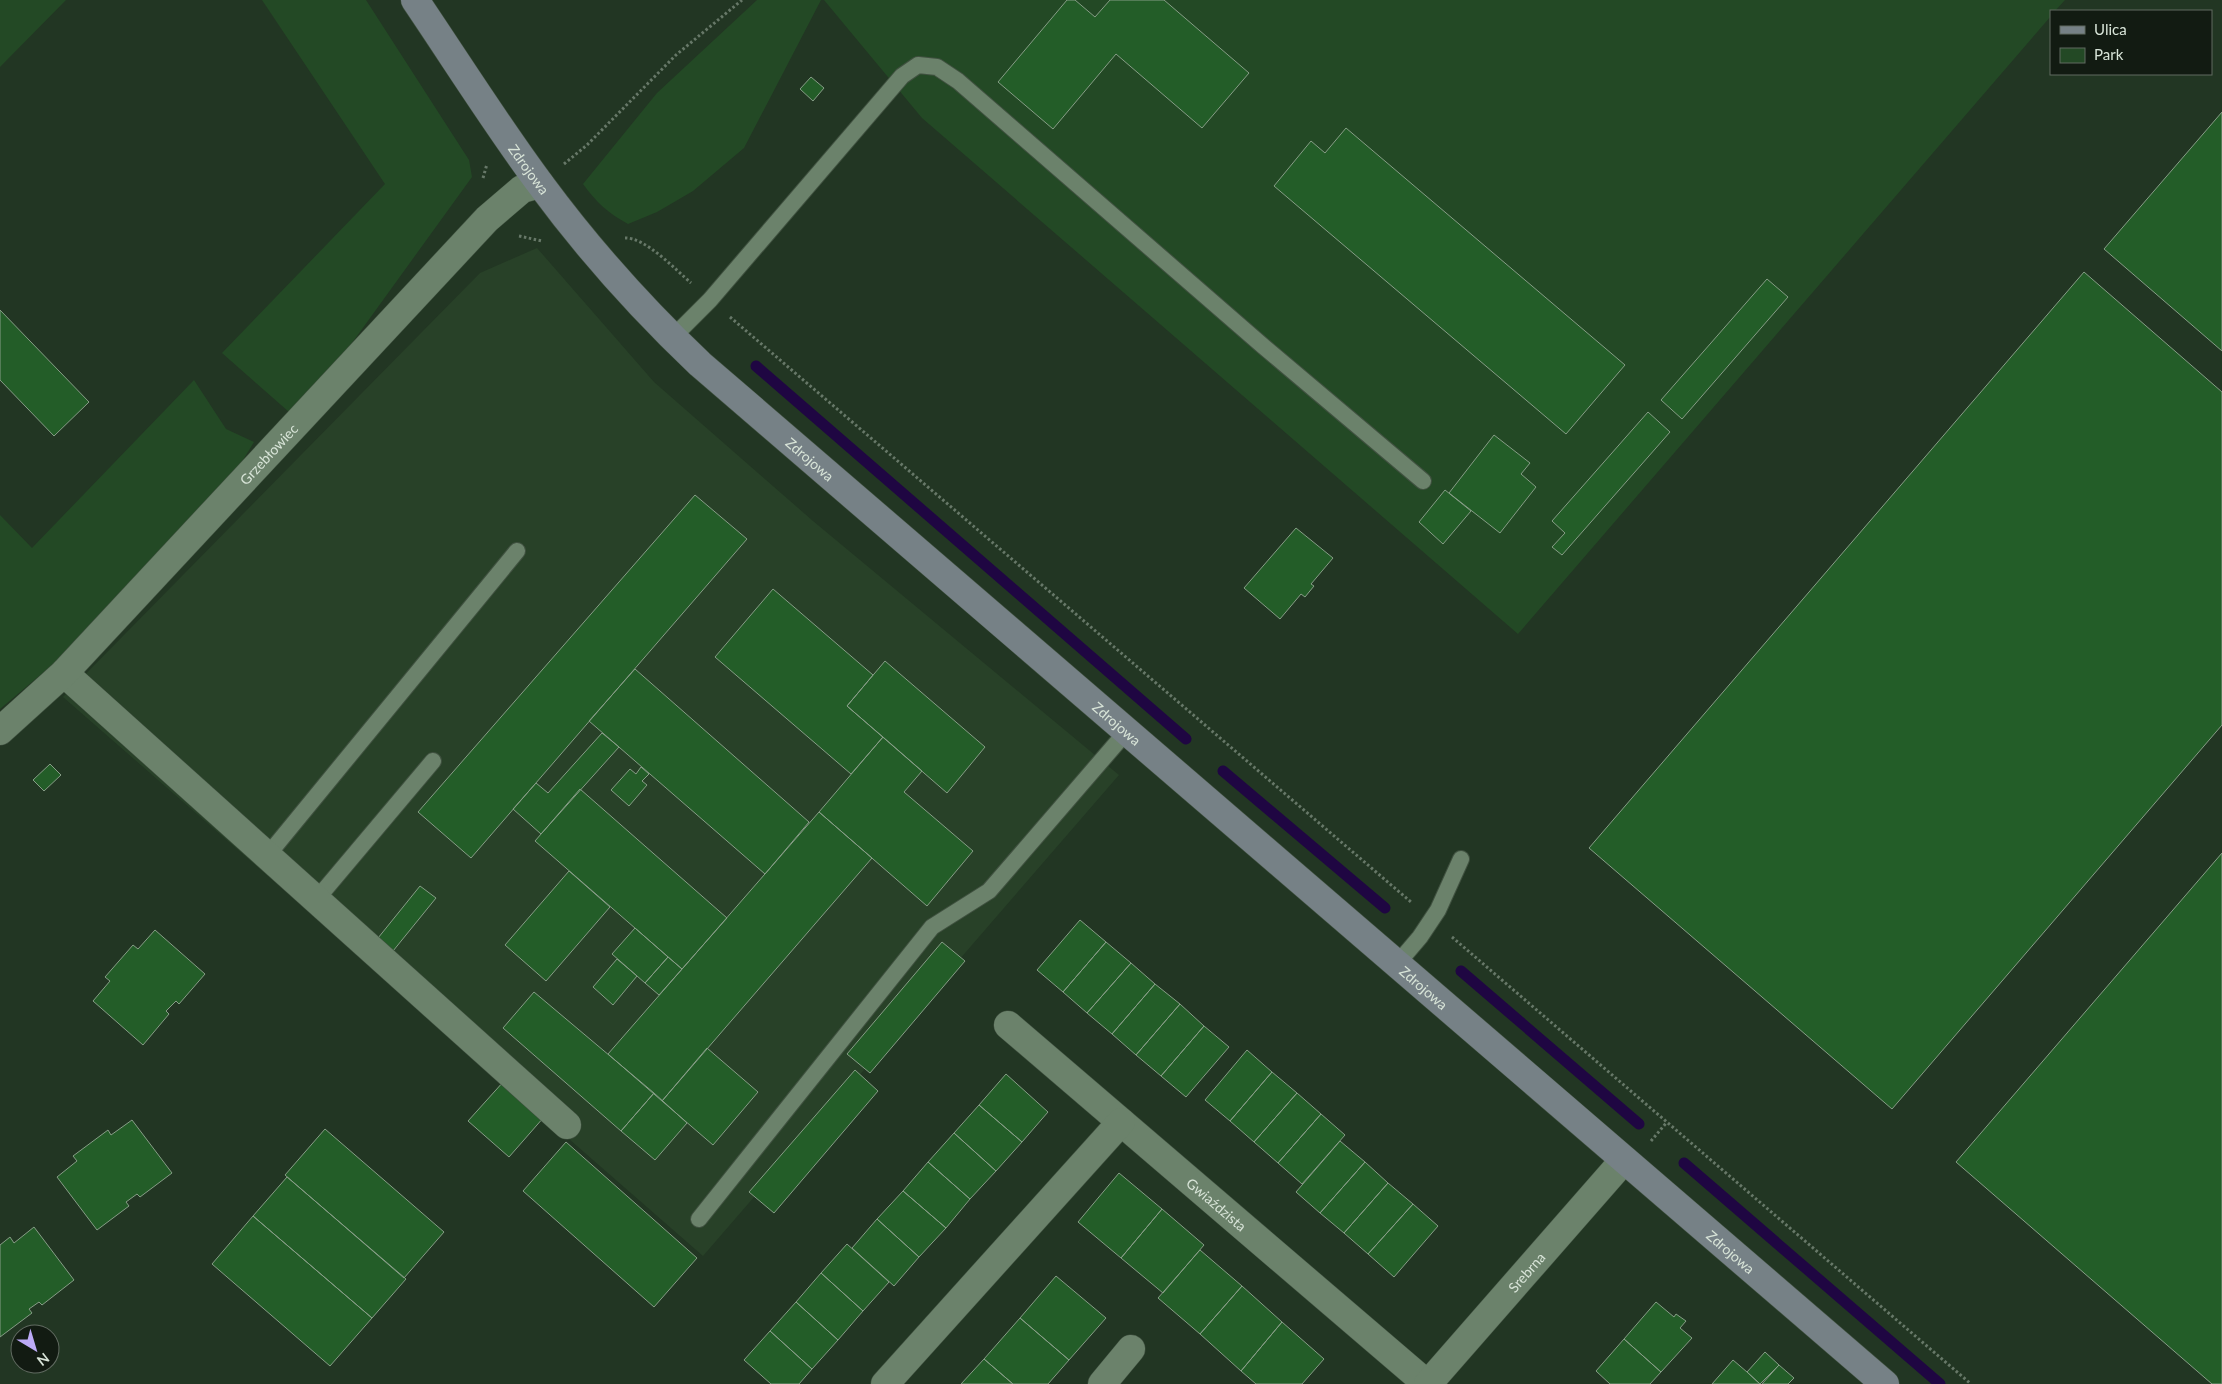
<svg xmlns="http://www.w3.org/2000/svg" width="2222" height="1384" viewBox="0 0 2222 1384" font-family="Lato,sans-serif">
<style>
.built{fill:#284128}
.green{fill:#234925}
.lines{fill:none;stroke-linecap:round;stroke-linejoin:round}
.stream{stroke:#1f0642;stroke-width:11}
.building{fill:#235d28;stroke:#869d86}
.lane-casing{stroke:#405140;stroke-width:18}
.street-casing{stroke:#405140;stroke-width:29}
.secondary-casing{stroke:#405140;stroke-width:29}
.path{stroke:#677868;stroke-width:3;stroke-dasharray:2.5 2.5;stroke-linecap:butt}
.lane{stroke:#6b826b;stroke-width:16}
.street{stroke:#6b826b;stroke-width:28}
.secondary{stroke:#768186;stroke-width:28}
.labels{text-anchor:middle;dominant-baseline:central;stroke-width:4.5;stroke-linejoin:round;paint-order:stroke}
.street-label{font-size:14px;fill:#d8e4d8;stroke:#121b12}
</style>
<rect width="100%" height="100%" fill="#223623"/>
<path class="built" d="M 537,248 L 654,382 L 813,521 L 1119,775 L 703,1256 L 63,697 L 480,273 Z"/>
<path class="green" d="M 0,0 L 66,0 L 0,67 Z
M 262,0 L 366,0 L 469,160 L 472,177 L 297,419 L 222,353 L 385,184 Z
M 757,0 L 821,0 L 744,148 L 693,191 L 657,212 L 628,224 C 608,213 596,202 583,184 L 657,93 Z
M 824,0 L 2065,0 L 2055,11 L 2051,11 L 2051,16 L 1518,634 L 922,118 Z
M 194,380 L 226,429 L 254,442 L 229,483 L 51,666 L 0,709 L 0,515 L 32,548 Z"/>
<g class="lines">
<path class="stream" d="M 756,366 L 1186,739
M 1223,771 L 1385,908
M 1461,971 L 1639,1124
M 1684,1163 L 1940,1384"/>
</g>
<path class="building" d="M 1067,0 L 1075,0 L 1095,17 L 1110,0 L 1164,0 L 1249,73 L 1202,128 L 1116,54 L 1053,129 L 998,82 Z
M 811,77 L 824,88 L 813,101 L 800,89 Z
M 2222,112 L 2222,351 L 2104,249 Z
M 1346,128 L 1625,365 L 1566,434 L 1274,186 L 1311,141 L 1325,153 Z
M 2084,272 L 2222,392 L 2222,725 L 1892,1109 L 1589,848 Z
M 1767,279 L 1788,297 L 1682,419 L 1661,400 Z
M 0,310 L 89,402 L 54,436 L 0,380 Z
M 1648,412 L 1670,432 L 1562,555 L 1552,547 L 1565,533 L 1552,521 Z
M 1494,435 L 1530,463 L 1521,474 L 1536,487 L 1500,533 L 1449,493 Z
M 1445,490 L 1471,511 L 1443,544 L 1419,522 Z
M 695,495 L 747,539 L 471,858 L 418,812 Z
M 1296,528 L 1333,558 L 1311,584 L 1314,586 L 1305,597 L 1301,594 L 1280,619 L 1244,588 Z
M 773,589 L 873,675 L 847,706 L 883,737 L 851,774 L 715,657 Z
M 885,661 L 985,747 L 947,793 L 847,706 Z
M 635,669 L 809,822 L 765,874 L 589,721 Z
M 602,733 L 619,747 L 541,834 L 513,809 L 536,783 L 548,793 Z
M 883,737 L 922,771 L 904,792 L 973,851 L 927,906 L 819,812 Z
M 50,764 L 61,775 L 44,791 L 33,780 Z
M 641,767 L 649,774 L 642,781 L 647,785 L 629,806 L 611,790 L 630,769 L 636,774 Z
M 580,789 L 727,918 L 682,969 L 535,841 Z
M 819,812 L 872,858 L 662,1101 L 608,1054 Z
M 2222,853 L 2222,1384 L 2212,1384 L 1956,1162 Z
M 569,871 L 610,907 L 546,981 L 505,945 Z
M 420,886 L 436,898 L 393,951 L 378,938 Z
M 1080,920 L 1106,942 L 1063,992 L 1037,970 Z
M 635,928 L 668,957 L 645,983 L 612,954 Z
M 155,930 L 205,974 L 179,1004 L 176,1001 L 166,1011 L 169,1014 L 143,1045 L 93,1001 L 110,981 L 105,977 L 133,945 L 138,949 Z
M 942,942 L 965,961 L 870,1073 L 847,1054 Z
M 1106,942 L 1131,963 L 1087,1013 L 1063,992 Z
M 668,957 L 682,969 L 659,995 L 645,983 Z
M 617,959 L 637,976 L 613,1005 L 593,987 Z
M 1131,963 L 1155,984 L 1112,1034 L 1087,1013 Z
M 1155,984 L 1180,1004 L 1136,1055 L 1112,1034 Z
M 534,992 L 654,1093 L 621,1131 L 503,1028 Z
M 1180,1004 L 1204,1026 L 1161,1076 L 1136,1055 Z
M 1204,1026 L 1229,1047 L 1186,1097 L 1161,1076 Z
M 707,1048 L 758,1092 L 713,1145 L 662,1101 Z
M 1247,1050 L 1272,1072 L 1230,1121 L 1205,1100 Z
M 855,1070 L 878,1091 L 774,1213 L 749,1192 Z
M 1272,1072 L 1297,1093 L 1254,1142 L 1230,1121 Z
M 1006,1074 L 1048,1112 L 1022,1142 L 979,1105 Z
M 504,1081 L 544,1117 L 509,1157 L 468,1121 Z
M 654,1093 L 687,1123 L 655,1160 L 621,1131 Z
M 1297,1093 L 1321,1114 L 1278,1163 L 1254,1142 Z
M 979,1105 L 1022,1142 L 996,1171 L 954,1133 Z
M 1321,1114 L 1345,1135 L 1302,1184 L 1278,1163 Z
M 132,1120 L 172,1173 L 140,1197 L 137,1194 L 126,1202 L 129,1206 L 97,1230 L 57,1177 L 77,1161 L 73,1156 L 108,1130 L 111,1135 Z
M 325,1129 L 444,1232 L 404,1278 L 285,1175 Z
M 954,1133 L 996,1171 L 970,1199 L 928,1162 Z
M 1340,1141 L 1365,1162 L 1320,1213 L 1296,1192 Z
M 566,1142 L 697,1258 L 654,1307 L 523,1191 Z
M 928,1162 L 970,1199 L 946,1228 L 903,1191 Z
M 1365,1162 L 1388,1183 L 1344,1233 L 1320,1213 Z
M 1119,1173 L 1162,1209 L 1121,1258 L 1078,1222 Z
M 287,1177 L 406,1279 L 372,1318 L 253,1216 Z
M 1388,1183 L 1413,1204 L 1368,1254 L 1344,1233 Z
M 903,1191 L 946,1228 L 919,1257 L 877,1219 Z
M 1413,1204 L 1438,1226 L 1394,1277 L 1368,1254 Z
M 1162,1209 L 1204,1245 L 1163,1293 L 1121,1258 Z
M 253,1216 L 372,1318 L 330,1366 L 212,1264 Z
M 877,1219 L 919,1257 L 894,1286 L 852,1248 Z
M 34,1227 L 74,1280 L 42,1305 L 39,1302 L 29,1309 L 32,1313 L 0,1337 L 0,1245 L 10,1237 L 14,1243 Z
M 847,1244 L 889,1282 L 863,1311 L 821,1273 Z
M 1200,1250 L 1242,1286 L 1200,1334 L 1158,1298 Z
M 821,1273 L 863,1311 L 838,1340 L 796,1302 Z
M 1056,1276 L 1106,1318 L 1069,1360 L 1020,1318 Z
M 1242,1286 L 1282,1322 L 1241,1371 L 1200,1334 Z
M 796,1302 L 838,1340 L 812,1369 L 770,1331 Z
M 1656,1302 L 1674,1317 L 1676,1314 L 1686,1321 L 1680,1328 L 1692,1338 L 1661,1372 L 1624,1339 Z
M 1020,1318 L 1069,1360 L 1048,1384 L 1013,1384 L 984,1359 Z
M 1282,1322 L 1324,1359 L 1302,1384 L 1256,1384 L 1241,1371 Z
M 770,1331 L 812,1369 L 799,1384 L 771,1384 L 744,1360 Z
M 1624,1339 L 1661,1372 L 1650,1384 L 1610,1384 L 1596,1371 Z
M 1765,1352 L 1779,1365 L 1760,1384 L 1747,1372 Z
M 984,1359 L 1013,1384 L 961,1384 Z
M 1733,1360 L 1747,1372 L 1760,1384 L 1712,1384 Z
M 1779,1365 L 1794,1378 L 1788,1384 L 1762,1384 Z"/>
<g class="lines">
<defs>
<path id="lane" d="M 672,338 L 710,300 L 902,76 L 918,65 L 937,67 L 958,81 L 1263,346 L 1423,481
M 267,856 L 517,551
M 316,900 L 433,761
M 1397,964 L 1420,937 L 1438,910 L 1461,859
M 699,1219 L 932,927 L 989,891 L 1127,731"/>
<g id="street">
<path d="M 64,673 L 567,1125"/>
<path id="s1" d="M 0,731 L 64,673 L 487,219 L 522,189 L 540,184"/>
<path id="s2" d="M 1008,1025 L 1427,1384"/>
<path d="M 885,1384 L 1121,1122"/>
<path d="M 1102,1384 L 1131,1349"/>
<path id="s3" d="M 1428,1384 L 1624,1160"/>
</g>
<g id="secondary">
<path id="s4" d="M 415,0 C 457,62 497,126 541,185 C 589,250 642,309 700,364 L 1885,1384"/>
</g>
</defs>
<use href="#lane" class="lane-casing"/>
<use href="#street" class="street-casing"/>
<use href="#secondary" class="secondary-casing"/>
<path class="path" d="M 564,164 L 587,145 L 676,55 L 742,0
M 483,178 L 487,164
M 519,236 L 542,241
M 625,238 C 645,237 676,270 691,283
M 730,317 L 1411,902
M 1452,937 L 1971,1384
M 1651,1141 L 1667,1122"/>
<use href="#lane" class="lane"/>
<use href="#street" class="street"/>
<use href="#secondary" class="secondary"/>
</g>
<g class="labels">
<g class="street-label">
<text stroke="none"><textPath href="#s4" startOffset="204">Zdrojowa</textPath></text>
<text stroke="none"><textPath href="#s1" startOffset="386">Grzebłowiec</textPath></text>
<text stroke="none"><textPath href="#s4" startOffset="609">Zdrojowa</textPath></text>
<text stroke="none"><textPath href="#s4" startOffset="1014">Zdrojowa</textPath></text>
<text stroke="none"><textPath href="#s4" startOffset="1419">Zdrojowa</textPath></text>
<text stroke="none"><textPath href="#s2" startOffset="275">Gwiaździsta</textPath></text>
<text stroke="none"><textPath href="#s4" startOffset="1824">Zdrojowa</textPath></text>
<text stroke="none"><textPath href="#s3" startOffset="149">Srebrna</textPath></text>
</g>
</g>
<rect x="2050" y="10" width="162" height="65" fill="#121b12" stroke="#616b61"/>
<rect x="2060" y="26" width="25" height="8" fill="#768186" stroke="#616b61"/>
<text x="2094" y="35" font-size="15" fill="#d8e4d8">Ulica</text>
<rect x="2060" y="48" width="25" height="15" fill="#234925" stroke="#616b61"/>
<text x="2094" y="60" font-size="15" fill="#d8e4d8">Park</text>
<g transform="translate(35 1349) rotate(142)"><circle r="24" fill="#121b12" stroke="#616b61"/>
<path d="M0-4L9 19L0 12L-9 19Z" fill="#bcaaf6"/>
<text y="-8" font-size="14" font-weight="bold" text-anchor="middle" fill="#d8e4d8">N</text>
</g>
</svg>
